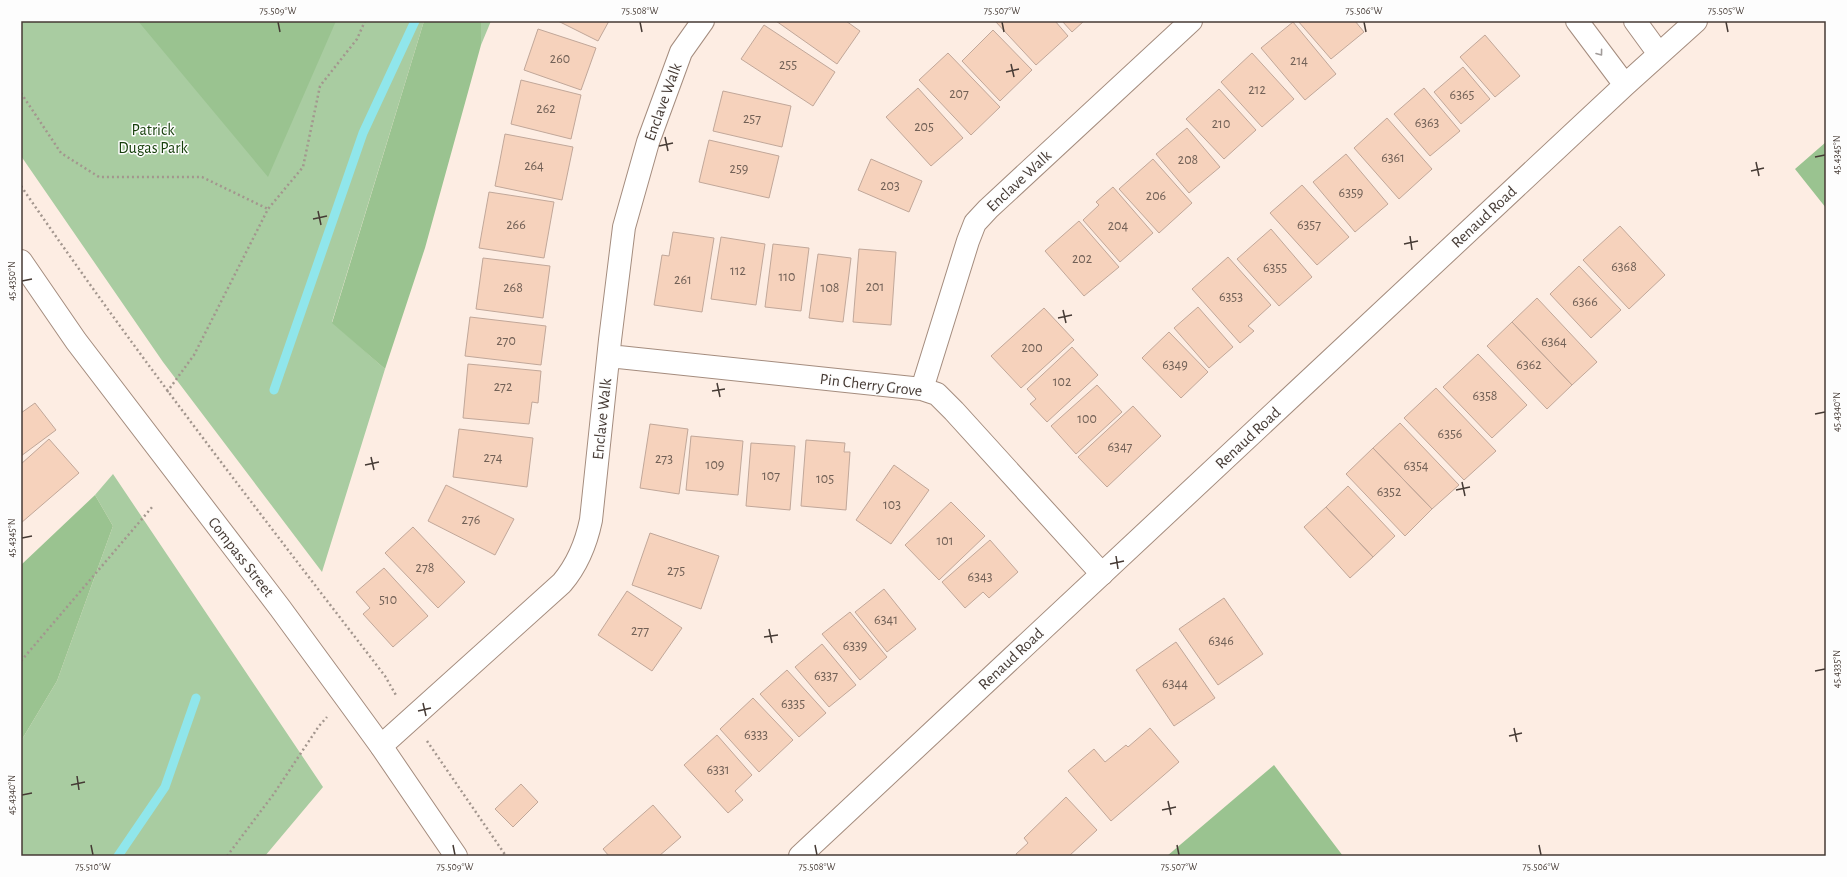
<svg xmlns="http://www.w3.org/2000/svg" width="1847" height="877" viewBox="0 0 1847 877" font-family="'Alegreya Sans',sans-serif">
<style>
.green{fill:#a9cca1}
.forest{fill:#9ac390}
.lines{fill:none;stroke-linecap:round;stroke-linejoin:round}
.stream{stroke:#90e6eb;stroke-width:9}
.building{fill:#f6d2bc;stroke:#c1a799}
.minor-casing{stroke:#a48c7e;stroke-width:24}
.tertiary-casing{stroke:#a48c7e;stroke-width:24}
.path{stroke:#a3968e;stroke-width:2.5;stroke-dasharray:2 3;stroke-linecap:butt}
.minor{stroke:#fff;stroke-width:22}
.tertiary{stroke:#fff;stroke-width:22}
.oneway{stroke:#a29c9a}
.ticks{fill:none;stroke:#453a34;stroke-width:1.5}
.labels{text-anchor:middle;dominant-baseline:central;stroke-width:3;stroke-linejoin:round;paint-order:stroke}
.number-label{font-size:14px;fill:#716056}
.street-label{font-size:16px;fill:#453a34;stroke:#fdfdfd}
.park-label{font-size:16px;fill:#163f0b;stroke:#fdfdfd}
.neatline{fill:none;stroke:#453a34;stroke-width:1.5}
.ticks-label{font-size:10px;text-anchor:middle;fill:#453a34}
</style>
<rect width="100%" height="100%" fill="#fdede3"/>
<path class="green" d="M 21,21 L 424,21 L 332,322 L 385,369 L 322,572 L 163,362 L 21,156 Z
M 481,21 L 491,21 L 481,45 Z
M 113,474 L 323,787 L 265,856 L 21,856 L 21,741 L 57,681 L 113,526 L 95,495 Z"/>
<path class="forest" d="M 138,21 L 336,21 L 268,177 Z
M 424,21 L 481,21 L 481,45 L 425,248 L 385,369 L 332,323 Z
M 1826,142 L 1826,208 L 1795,169 Z
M 95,495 L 113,526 L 57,681 L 21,741 L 21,565 Z
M 1274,765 L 1343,856 L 1167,856 Z"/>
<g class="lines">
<path class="stream" d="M 274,390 L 363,133 L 415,21
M 118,856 L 165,787 L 196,698"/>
</g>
<path class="building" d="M 558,21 L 609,21 L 598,41 Z
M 776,21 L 846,21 L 860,31 L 837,64 Z
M 995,21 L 1055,21 L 1068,36 L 1036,65 Z
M 1062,21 L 1084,21 L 1072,32 Z
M 1298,21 L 1355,21 L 1364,32 L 1331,59 Z
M 1293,22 L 1336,74 L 1305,100 L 1261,48 Z
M 764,25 L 835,72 L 813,106 L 741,59 Z
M 538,29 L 596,48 L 581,90 L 524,70 Z
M 993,30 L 1032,70 L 1000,101 L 962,61 Z
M 1485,35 L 1520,76 L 1495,97 L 1460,57 Z
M 948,53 L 1000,107 L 971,135 L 919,80 Z
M 1252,53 L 1294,99 L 1262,127 L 1221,82 Z
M 1463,67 L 1490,99 L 1461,124 L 1434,92 Z
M 521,80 L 581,95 L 571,139 L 511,124 Z
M 918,88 L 963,138 L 931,166 L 886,117 Z
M 1424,88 L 1460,131 L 1430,156 L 1394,114 Z
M 1219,89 L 1256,130 L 1224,159 L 1186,119 Z
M 723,91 L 791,106 L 782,147 L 713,131 Z
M 1387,118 L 1432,169 L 1399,199 L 1354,148 Z
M 1187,128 L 1220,167 L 1189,193 L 1156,154 Z
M 505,134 L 573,147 L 562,200 L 495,186 Z
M 709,140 L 779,156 L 769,198 L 699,182 Z
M 1346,154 L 1388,204 L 1355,232 L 1313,182 Z
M 871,159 L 922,181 L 909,212 L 858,190 Z
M 1153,159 L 1192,203 L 1159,233 L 1119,189 Z
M 1302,185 L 1349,237 L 1317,265 L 1270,213 Z
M 1113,187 L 1153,233 L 1120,262 L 1083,220 L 1099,205 L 1096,202 Z
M 489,192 L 554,202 L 544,258 L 479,248 Z
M 1079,221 L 1119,267 L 1084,296 L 1045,251 Z
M 1620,226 L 1665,275 L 1629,309 L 1583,260 Z
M 1271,229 L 1312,277 L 1279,306 L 1237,259 Z
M 673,232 L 714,238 L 702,312 L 654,305 L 662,255 L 669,256 Z
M 721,237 L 765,244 L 756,305 L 711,299 Z
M 773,244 L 809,248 L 801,311 L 765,307 Z
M 859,249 L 896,252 L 891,325 L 853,322 Z
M 818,254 L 851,258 L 843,322 L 809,318 Z
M 1228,257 L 1271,305 L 1248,326 L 1254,331 L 1240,343 L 1192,289 Z
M 483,258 L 550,266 L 543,318 L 476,309 Z
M 1579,266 L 1621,310 L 1591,338 L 1550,294 Z
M 1537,298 L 1597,362 L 1572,385 L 1512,322 Z
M 1198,307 L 1233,347 L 1209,368 L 1174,328 Z
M 1044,308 L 1074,340 L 1021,388 L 991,356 Z
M 470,317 L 546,326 L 541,365 L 465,356 Z
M 1512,322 L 1572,385 L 1547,409 L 1487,346 Z
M 1169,332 L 1208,372 L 1181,398 L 1142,358 Z
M 1072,347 L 1098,375 L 1047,422 L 1030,404 L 1036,399 L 1027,389 Z
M 1478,354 L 1527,405 L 1492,438 L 1443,387 Z
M 468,364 L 541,371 L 538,403 L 532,402 L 529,424 L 463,418 Z
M 1097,385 L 1122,412 L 1076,454 L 1051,426 Z
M 1436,388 L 1496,451 L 1464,480 L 1404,418 Z
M 35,403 L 56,430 L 21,456 L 21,413 Z
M 1133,406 L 1161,436 L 1107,487 L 1078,457 Z
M 1400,423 L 1459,485 L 1432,509 L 1373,448 Z
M 650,424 L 688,429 L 679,494 L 640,488 Z
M 459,429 L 533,438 L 527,487 L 453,477 Z
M 691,436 L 743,441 L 738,495 L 686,490 Z
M 49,439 L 79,473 L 21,523 L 21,464 Z
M 806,440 L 845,443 L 844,452 L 850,452 L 846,510 L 801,506 Z
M 751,443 L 795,446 L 790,510 L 746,506 Z
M 1373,448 L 1432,509 L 1405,536 L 1346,474 Z
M 894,465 L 929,490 L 891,544 L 856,520 Z
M 446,485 L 514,519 L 495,555 L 428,521 Z
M 1348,486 L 1395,536 L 1373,557 L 1326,507 Z
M 951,502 L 985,536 L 939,580 L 905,545 Z
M 1326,507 L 1373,557 L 1350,578 L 1304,527 Z
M 413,527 L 465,582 L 438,608 L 385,553 Z
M 650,533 L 719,556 L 701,609 L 632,585 Z
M 990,540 L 1018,572 L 989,598 L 983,592 L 965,608 L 942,582 Z
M 384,568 L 428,616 L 393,647 L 363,614 L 370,608 L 356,592 Z
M 884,589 L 916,629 L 887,652 L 855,612 Z
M 627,591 L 682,628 L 652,671 L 598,635 Z
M 1224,598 L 1263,654 L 1218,685 L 1179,629 Z
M 850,612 L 887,657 L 860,680 L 822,634 Z
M 1176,642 L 1215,698 L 1174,726 L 1136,670 Z
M 822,644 L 856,685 L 829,707 L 795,667 Z
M 787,670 L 826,713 L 799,737 L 760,694 Z
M 753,698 L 793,740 L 759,772 L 720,729 Z
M 1150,728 L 1179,762 L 1111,821 L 1068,771 L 1094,749 L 1105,762 L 1126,745 L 1128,747 Z
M 717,735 L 752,775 L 735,791 L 743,800 L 728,813 L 684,765 Z
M 521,784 L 538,802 L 513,827 L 495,809 Z
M 1066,797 L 1097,830 L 1069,856 L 1017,856 L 1016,854 L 1028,843 L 1024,838 Z
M 653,805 L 681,837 L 659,856 L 609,856 L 603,849 Z"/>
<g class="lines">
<defs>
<path id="minor" d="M 609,356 L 922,389 L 937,394 L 954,411 L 1102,574
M 922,389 L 968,241 L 975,223 L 988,209 L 1191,21
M 381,746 L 562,583 C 578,564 586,544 591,520 L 610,340 L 624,227 L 648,142 L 681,52 L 703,21"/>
<path id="tertiary" d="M 1577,21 L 1625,85
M 1635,21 L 1659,54
M 21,261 L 76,341 L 280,608 L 346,698 L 381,746 L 456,856
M 800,856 L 1625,85 L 1696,21"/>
</defs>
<use href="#minor" class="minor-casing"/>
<use href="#tertiary" class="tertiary-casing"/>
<path class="path" d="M 21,93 L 61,153 L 99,177 L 202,177 L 268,209
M 21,186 C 136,354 261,515 385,676 L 397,697
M 167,392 L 194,355 L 268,209 L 303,167 L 320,86 L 357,39 L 365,21
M 21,661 L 153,506
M 427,741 L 506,856
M 227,856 L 273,795 L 319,726 L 327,717"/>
<use href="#minor" class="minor"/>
<use href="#tertiary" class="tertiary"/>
</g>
<defs><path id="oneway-chevron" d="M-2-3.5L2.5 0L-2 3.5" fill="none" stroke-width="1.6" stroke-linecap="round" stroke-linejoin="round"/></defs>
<use class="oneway" href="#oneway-chevron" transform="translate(1600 53) rotate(53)"/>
<path class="ticks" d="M 278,22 L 280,32M 640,22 L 642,32M 1002,22 L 1004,32M 1364,22 L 1366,32M 1726,22 L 1728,32M 1011,64 L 1014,77M 1006,72 L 1019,69M 665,137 L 668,151M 659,146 L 673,143M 1815,157 L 1825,155M 1756,162 L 1759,176M 1751,171 L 1764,168M 318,211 L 321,225M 313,219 L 327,216M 1410,236 L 1412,250M 1404,244 L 1418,241M 22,281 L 32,279M 1063,310 L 1066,323M 1058,318 L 1072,315M 717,383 L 720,397M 712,391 L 725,389M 1815,414 L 1825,412M 371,457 L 374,470M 365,465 L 379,462M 1462,482 L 1465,496M 1456,490 L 1470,487M 22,538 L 32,536M 1116,556 L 1118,569M 1110,564 L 1124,561M 769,629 L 772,643M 764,637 L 778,635M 1815,671 L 1825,669M 423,703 L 426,716M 418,711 L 431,708M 1514,728 L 1517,742M 1509,736 L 1522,733M 77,776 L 79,790M 71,785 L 85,782M 22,795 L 32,793M 1168,801 L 1171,815M 1162,810 L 1176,807M 91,845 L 93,855M 453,845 L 455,855M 815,845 L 817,855M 1177,845 L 1179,855M 1539,845 L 1541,855"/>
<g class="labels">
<g class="number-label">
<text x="560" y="59">260</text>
<text x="1299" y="61">214</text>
<text x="788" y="65">255</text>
<text x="1257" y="90">212</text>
<text x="959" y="94">207</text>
<text x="1462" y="95">6365</text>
<text x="546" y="109">262</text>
<text x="752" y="119">257</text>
<text x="1427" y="123">6363</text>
<text x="1221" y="124">210</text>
<text x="924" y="127">205</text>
<text x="1393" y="158">6361</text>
<text x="1188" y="160">208</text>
<text x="534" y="166">264</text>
<text x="739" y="169">259</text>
<text x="890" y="186">203</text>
<text x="1351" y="193">6359</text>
<text x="1156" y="196">206</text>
<text x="516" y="225">266</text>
<text x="1309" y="225">6357</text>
<text x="1118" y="226">204</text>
<text x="1082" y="259">202</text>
<text x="1624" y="267">6368</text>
<text x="1275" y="268">6355</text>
<text x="738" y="271">112</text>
<text x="787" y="277">110</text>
<text x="683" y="280">261</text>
<text x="875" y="287">201</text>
<text x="513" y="288">268</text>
<text x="830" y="288">108</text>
<text x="1231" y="297">6353</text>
<text x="1585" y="302">6366</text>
<text x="506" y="341">270</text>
<text x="1554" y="342">6364</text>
<text x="1032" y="348">200</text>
<text x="1175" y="365">6349</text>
<text x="1529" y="365">6362</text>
<text x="1062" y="382">102</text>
<text x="503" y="387">272</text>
<text x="1485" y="396">6358</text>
<text x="1087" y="419">100</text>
<text x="1450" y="434">6356</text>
<text x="1120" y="447">6347</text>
<text x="493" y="458">274</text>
<text x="664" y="459">273</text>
<text x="715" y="465">109</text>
<text x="1416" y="466">6354</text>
<text x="771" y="476">107</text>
<text x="825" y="479">105</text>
<text x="1389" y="492">6352</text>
<text x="892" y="505">103</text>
<text x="471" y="520">276</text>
<text x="945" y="541">101</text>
<text x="425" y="568">278</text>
<text x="676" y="571">275</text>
<text x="980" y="577">6343</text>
<text x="388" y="600">510</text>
<text x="886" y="620">6341</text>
<text x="640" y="631">277</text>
<text x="1221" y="641">6346</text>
<text x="855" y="646">6339</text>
<text x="826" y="676">6337</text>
<text x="1175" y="684">6344</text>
<text x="793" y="704">6335</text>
<text x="756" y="735">6333</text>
<text x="718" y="770">6331</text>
</g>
<g class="street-label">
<text transform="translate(663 102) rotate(-70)">Enclave Walk</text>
<text transform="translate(1019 181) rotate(-43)">Enclave Walk</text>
<text transform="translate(1484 217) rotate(-43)">Renaud Road</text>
<text transform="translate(871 385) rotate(7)">Pin Cherry Grove</text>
<text transform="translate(602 419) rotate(-84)">Enclave Walk</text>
<text transform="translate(1248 438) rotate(-43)">Renaud Road</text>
<text transform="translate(241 557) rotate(52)">Compass Street</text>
<text transform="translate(1011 659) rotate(-43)">Renaud Road</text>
</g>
<g class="park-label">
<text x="153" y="130">Patrick<tspan x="153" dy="18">Dugas Park</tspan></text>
</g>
</g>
<rect width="1847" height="877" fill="none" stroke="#fdfdfd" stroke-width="44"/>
<rect x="22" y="22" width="1803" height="833" class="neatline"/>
<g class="ticks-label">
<text x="278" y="14">75.509°W</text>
<text x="640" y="14">75.508°W</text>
<text x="1002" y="14">75.507°W</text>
<text x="1364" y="14">75.506°W</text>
<text x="1726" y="14">75.505°W</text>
<text transform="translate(1836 155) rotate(-90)" y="4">45.4345°N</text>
<text transform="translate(11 281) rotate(-90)" y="4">45.4350°N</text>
<text transform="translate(1836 412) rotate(-90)" y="4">45.4340°N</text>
<text transform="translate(11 538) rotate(-90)" y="4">45.4345°N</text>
<text transform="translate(1836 669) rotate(-90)" y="4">45.4335°N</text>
<text transform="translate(11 795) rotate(-90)" y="4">45.4340°N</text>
<text x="93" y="870">75.510°W</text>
<text x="455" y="870">75.509°W</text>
<text x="817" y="870">75.508°W</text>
<text x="1179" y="870">75.507°W</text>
<text x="1541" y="870">75.506°W</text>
</g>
</svg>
